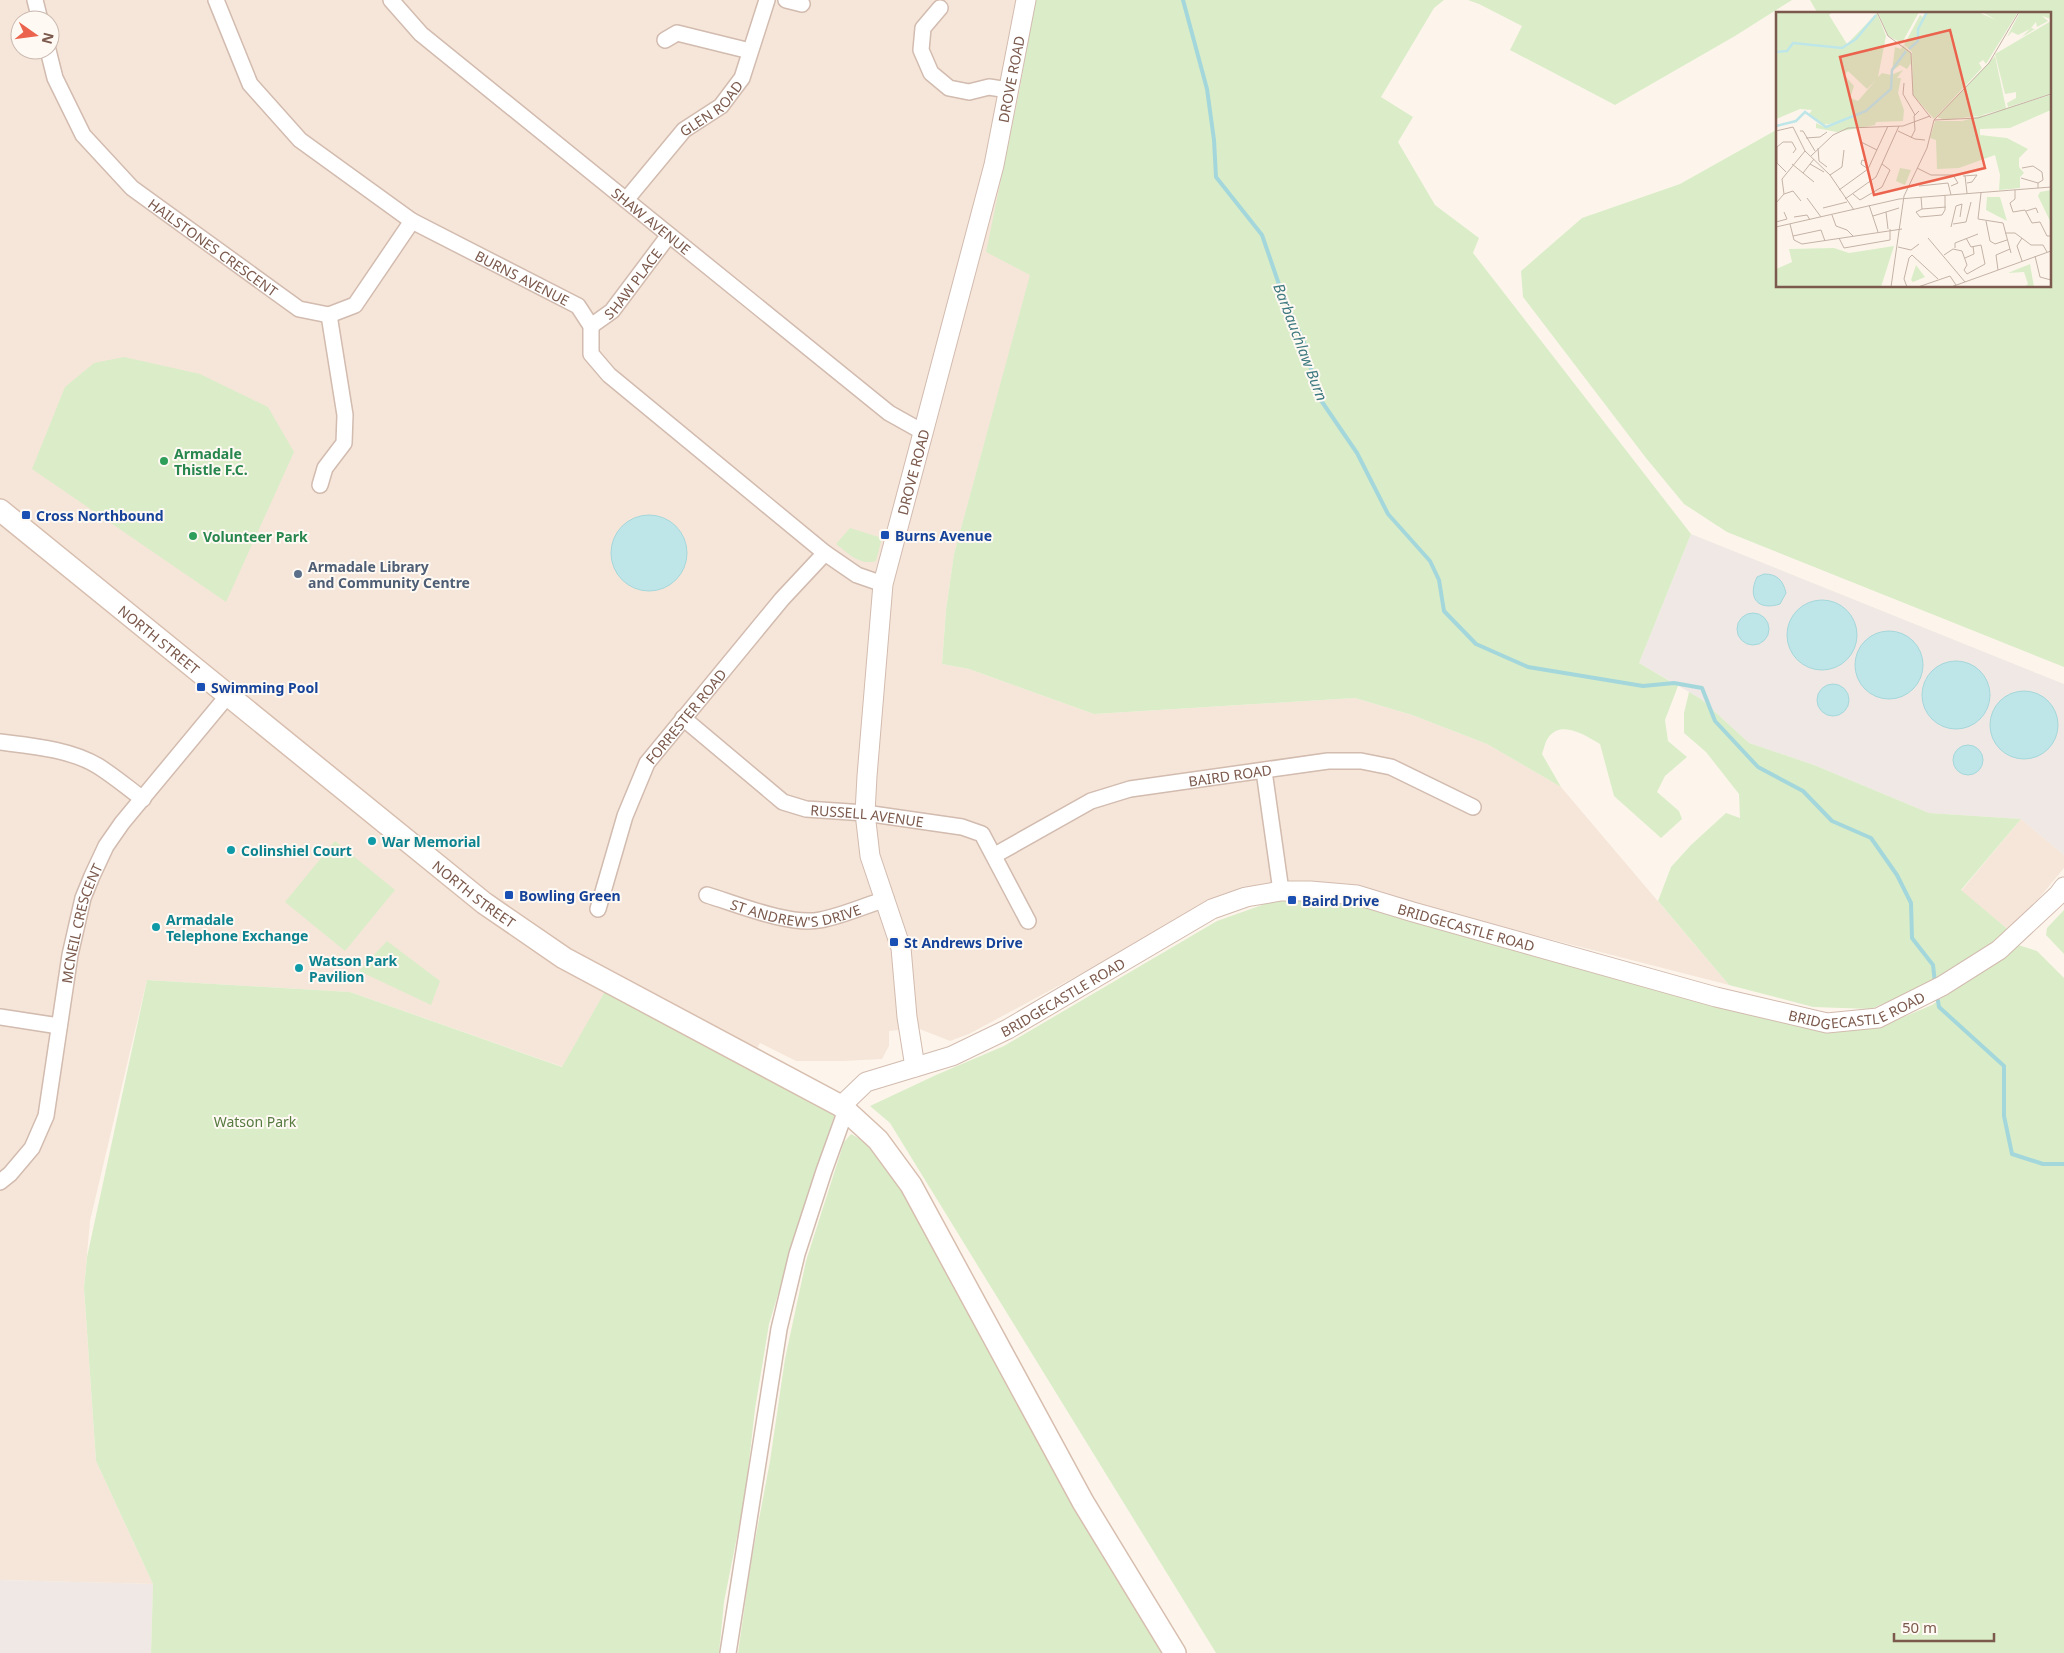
<svg xmlns="http://www.w3.org/2000/svg" width="2064" height="1653" viewBox="0 0 2064 1653" font-family="'Noto Sans',sans-serif">
<style>
.residential{fill:#f6e6d9;fill-rule:evenodd}
.industrial{fill:#efe8e4}
.green{fill:#daedc8}
.water{fill:#bee6e9;stroke:#a4d7db}
.lines{fill:none;stroke-linecap:round;stroke-linejoin:round}
.stream{stroke:#a4d7db;stroke-width:4}
.minor-casing{stroke:#d2bbaf;stroke-width:18}
.tertiary-casing{stroke:#d2bbaf;stroke-width:21}
.secondary-casing{stroke:#d7beaf;stroke-width:24}
.minor{stroke:#fff;stroke-width:15}
.tertiary{stroke:#fff;stroke-width:19}
.secondary{stroke:#fff;stroke-width:21}
.leisure-dot{fill:#2e9e5b;stroke:#fff9f3;stroke-width:2}
.transit-dot{fill:#1a4fb4;stroke:#fff9f3;stroke-width:2}
.service-dot{fill:#5c6f8a;stroke:#fff9f3;stroke-width:2}
.culture-dot{fill:#0f9aa8;stroke:#fff9f3;stroke-width:2}
.labels{text-anchor:middle;dominant-baseline:central;stroke-width:4;stroke-linejoin:round;paint-order:stroke}
.street-label{font-size:14px;fill:#7b594c;stroke:#fff9f3}
.leisure-label{font-size:14px;font-weight:bold;fill:#27864d;stroke:#fff9f3;text-anchor:start}
.transit-label{font-size:14px;font-weight:bold;fill:#164399;stroke:#fff9f3;text-anchor:start}
.service-label{font-size:14px;font-weight:bold;fill:#4e5e75;stroke:#fff9f3;text-anchor:start}
.culture-label{font-size:14px;font-weight:bold;fill:#0d838f;stroke:#fff9f3;text-anchor:start}
.park-label{font-size:14px;fill:#567a40;stroke:#fff9f3}
.water-label{font-size:15px;font-style:italic;fill:#3e7a80;stroke:#fff9f3}
.inset-river{fill:none;stroke:#bee6e9;stroke-width:2.5}
.inset-road{fill:none;stroke:#c5b2a6;stroke-width:1}
.view{fill:#eb634d;fill-opacity:0.15;stroke:#eb634d;stroke-width:2.5}
.inset-edge{fill:none;stroke:#7b594c;stroke-width:2.5}
</style>
<rect width="100%" height="100%" fill="#fdf5eb"/>
<path class="residential" d="M 0,0 L 1035,0 L 1019,93 L 1031,275 L 954,554 L 946,610 L 942,664 L 969,669 L 1094,714 L 1355,698 L 1412,715 L 1487,744 L 1561,787 L 1729,985 L 1327,882 L 1233,892 L 969,1034 L 950,1041 L 917,1028 L 889,1031 L 889,1046 L 882,1059 L 844,1061 L 796,1061 L 760,1043 L 749,1063 L 563,1067 L 350,992 L 147,980 L 90,1221 L 84,1289 L 96,1461 L 153,1584 L 0,1580 ZM 20,20 L 50,20 L 50,50 L 20,50 Z
M 2021,819 L 2064,855 L 2064,868 L 2011,932 L 1961,891 Z"/>
<path class="industrial" d="M 1691,534 L 2064,684 L 2064,855 L 2021,819 L 1929,813 L 1814,765 L 1749,743 L 1701,699 L 1639,663 Z
M 0,1580 L 153,1584 L 151,1653 L 0,1653 Z"/>
<path class="green" d="M 1035,0 L 1444,0 L 1434,8 L 1381,97 L 1413,117 L 1398,142 L 1435,205 L 1479,238 L 1473,253 L 1691,534 L 1639,663 L 1678,686 L 1665,720 L 1668,741 L 1687,757 L 1665,776 L 1657,792 L 1679,811 L 1682,819 L 1661,838 L 1614,796 L 1600,744 C 1586,736 1561,719 1548,738 C 1545,742 1544,749 1542,754 L 1561,787 L 1487,744 L 1412,715 L 1355,698 L 1094,714 L 969,669 L 942,664 L 946,610 L 954,554 L 1030,275 L 986,252 L 1019,93 Z
M 1468,0 L 1792,0 L 1735,36 L 1615,105 L 1510,50 L 1522,26 L 1479,4 Z
M 1810,0 L 2064,0 L 2064,667 L 1727,532 L 1684,504 L 1646,458 L 1523,297 L 1521,271 L 1582,218 L 1680,184 L 1778,129 L 1778,286 L 2050,286 L 2050,14 L 1818,14 Z
M 124,357 L 200,374 L 268,407 L 294,452 L 226,602 L 32,469 L 65,387 L 94,363 Z
M 850,528 L 882,538 L 876,561 C 859,566 848,553 836,544 Z
M 1689,692 L 1701,699 L 1749,743 L 1814,765 L 1929,813 L 2021,819 L 1961,890 L 2011,932 L 1971,959 L 1923,986 L 1871,1009 L 1813,1007 L 1729,985 L 1658,901 L 1671,867 L 1691,845 L 1726,813 L 1740,818 L 1739,794 L 1706,752 L 1684,733 L 1684,713 Z
M 335,841 L 395,890 L 345,951 L 285,902 Z
M 1279,899 L 1346,903 L 1834,1030 L 1882,1026 L 1932,1005 L 2015,944 L 2037,951 L 2064,978 L 2064,1653 L 1216,1653 L 890,1123 L 870,1106 L 936,1075 L 1004,1046 L 1217,921 Z
M 2064,910 L 2064,954 L 2046,935 L 2047,928 Z
M 387,941 L 440,981 L 431,1005 L 359,971 Z
M 147,980 L 350,992 L 562,1067 L 607,988 L 835,1114 L 812,1182 L 769,1324 L 755,1409 L 745,1496 L 724,1602 L 719,1653 L 151,1653 L 153,1584 L 96,1461 L 84,1288 L 87,1257 Z
M 851,1134 L 864,1141 L 882,1156 L 980,1334 L 1165,1653 L 738,1653 L 751,1562 L 770,1461 L 785,1359 L 806,1261 L 844,1142 Z"/>
<path class="water" d="M611 553a38 38 0 1 1 76 0a38 38 0 1 1-76 0Z
M 1764,574 C 1777,574 1783,580 1786,593 L 1780,604 C 1758,611 1747,598 1757,577 Z
M1787 635a35 35 0 1 1 70 0a35 35 0 1 1-70 0Z
M1737 629a16 16 0 1 1 32 0a16 16 0 1 1-32 0Z
M1855 665a34 34 0 1 1 68 0a34 34 0 1 1-68 0Z
M1922 695a34 34 0 1 1 68 0a34 34 0 1 1-68 0Z
M1817 700a16 16 0 1 1 32 0a16 16 0 1 1-32 0Z
M1990 725a34 34 0 1 1 68 0a34 34 0 1 1-68 0Z
M1953 760a15 15 0 1 1 30 0a15 15 0 1 1-30 0Z"/>
<g class="lines">
<path class="stream" d="M 1183,0 L 1207,89 L 1214,140 L 1216,177 L 1262,235 L 1283,296 L 1304,342 L 1318,396 L 1357,453 L 1388,514 L 1430,561 L 1439,580 L 1444,611 L 1476,644 L 1528,667 L 1643,686 L 1674,683 L 1702,688 L 1715,721 L 1758,767 L 1803,791 L 1832,821 L 1871,838 L 1897,875 L 1911,903 L 1912,938 L 1933,965 L 1935,983
M 1937,995 L 1939,1007 L 2004,1066 L 2004,1116 L 2012,1154 L 2043,1164 L 2064,1164"/>
<defs>
<g id="minor">
<path d="M 35,0 L 40,20"/>
<path id="s1" d="M 216,0 L 250,84 L 300,140 L 412,221 L 578,306 L 591,326 L 591,354 L 609,375 L 825,553 L 857,575 L 883,584"/>
<path id="s2" d="M 391,0 L 421,34 L 889,413 L 923,432"/>
<path d="M 786,0 L 802,4"/>
<path d="M 940,8 L 923,28 L 921,50 L 931,73 L 949,88 L 969,92 L 989,87 L 1008,90"/>
<path d="M 665,40 L 677,33 L 750,51"/>
<path id="s3" d="M 48,50 L 55,78 L 83,135 L 132,188 L 299,309 L 329,315 L 355,305 L 412,221"/>
<path id="s4" d="M 626,200 L 684,130 L 721,106 L 742,78 L 767,0"/>
<path id="s5" d="M 591,326 L 612,311 L 669,235"/>
<path d="M 320,485 L 325,468 L 344,443 L 345,415 L 329,315"/>
<path id="s6" d="M 683,718 L 783,802 L 806,809 L 865,813 L 962,827 L 982,834 L 1028,921"/>
<path d="M 0,742 C 32,746 70,749 98,766 C 114,776 128,788 143,799"/>
<path d="M 1264,771 L 1281,891"/>
<path id="s7" d="M 995,855 L 1091,801 L 1130,789 L 1328,761 L 1361,761 L 1391,767 L 1473,807"/>
<path id="s8" d="M 707,895 C 737,904 789,926 820,920 C 842,916 864,906 886,899"/>
<path id="s9" d="M 598,909 L 625,816 L 647,763 L 782,599 L 825,553"/>
<path d="M 0,1017 L 59,1026"/>
<path id="s10" d="M 0,1182 L 10,1174 L 32,1148 L 46,1116 L 70,955 L 83,898 L 92,876 L 106,846 L 122,823 L 229,694"/>
<path d="M 728,1653 L 779,1329 L 797,1254 L 824,1171 L 846,1110"/>
</g>
<g id="tertiary">
<path id="s11" d="M 915,1067 L 907,1017 L 901,948 L 870,856 L 865,813 L 867,776 L 883,584 L 994,165 L 1026,0"/>
<path id="s12" d="M 841,1106 L 866,1082 L 952,1056 L 1008,1029 L 1212,909 L 1246,897 L 1281,891 L 1310,891 L 1357,895 L 1413,912 L 1716,997 L 1827,1023 L 1878,1018 L 1942,986 L 1999,950 L 2058,895 L 2064,887"/>
</g>
<g id="secondary">
<path id="s13" d="M 0,510 L 484,903 L 564,958 L 841,1106 L 878,1140 L 911,1185 L 1083,1502 L 1175,1653"/>
</g>
</defs>
<use href="#minor" class="minor-casing"/>
<use href="#tertiary" class="tertiary-casing"/>
<use href="#secondary" class="secondary-casing"/>
<use href="#minor" class="minor"/>
<use href="#tertiary" class="tertiary"/>
<use href="#secondary" class="secondary"/>
</g>
<g class="leisure-dot">
<circle cx="164" cy="461" r="5"/>
<circle cx="193" cy="536" r="5"/>
</g>
<g class="transit-dot">
<rect x="21" y="510" width="10" height="10" rx="2.5"/>
<rect x="880" y="530" width="10" height="10" rx="2.5"/>
<rect x="196" y="682" width="10" height="10" rx="2.5"/>
<rect x="504" y="890" width="10" height="10" rx="2.5"/>
<rect x="1287" y="895" width="10" height="10" rx="2.5"/>
<rect x="889" y="937" width="10" height="10" rx="2.5"/>
</g>
<circle class="service-dot" cx="298" cy="574" r="5"/>
<g class="culture-dot">
<circle cx="372" cy="841" r="5"/>
<circle cx="231" cy="850" r="5"/>
<circle cx="156" cy="927" r="5"/>
<circle cx="299" cy="968" r="5"/>
</g>
<g class="labels">
<g class="street-label">
<text stroke="none"><textPath href="#s11" startOffset="1011">DROVE ROAD</textPath></text>
<text stroke="none"><textPath href="#s4" startOffset="126">GLEN ROAD</textPath></text>
<text stroke="none"><textPath href="#s2" startOffset="342">SHAW AVENUE</textPath></text>
<text stroke="none"><textPath href="#s3" startOffset="265">HAILSTONES CRESCENT</textPath></text>
<text stroke="none"><textPath href="#s1" startOffset="428">BURNS AVENUE</textPath></text>
<text stroke="none"><textPath href="#s5" startOffset="60">SHAW PLACE</textPath></text>
<text stroke="none"><textPath href="#s11" startOffset="606">DROVE ROAD</textPath></text>
<text stroke="none"><textPath href="#s13" startOffset="205">NORTH STREET</textPath></text>
<text stroke="none"><textPath href="#s9" startOffset="215">FORRESTER ROAD</textPath></text>
<text stroke="none"><textPath href="#s7" startOffset="252">BAIRD ROAD</textPath></text>
<text stroke="none"><textPath href="#s6" startOffset="216">RUSSELL AVENUE</textPath></text>
<text stroke="none"><textPath href="#s13" startOffset="610">NORTH STREET</textPath></text>
<text stroke="none"><textPath href="#s8" startOffset="92">ST ANDREW'S DRIVE</textPath></text>
<text stroke="none"><textPath href="#s10" startOffset="278">MCNEIL CRESCENT</textPath></text>
<text stroke="none"><textPath href="#s12" startOffset="685">BRIDGECASTLE ROAD</textPath></text>
<text stroke="none"><textPath href="#s12" startOffset="250">BRIDGECASTLE ROAD</textPath></text>
<text stroke="none"><textPath href="#s12" startOffset="1090">BRIDGECASTLE ROAD</textPath></text>
</g>
<g class="leisure-label">
<text x="174" y="453">Armadale<tspan x="174" dy="16">Thistle F.C.</tspan></text>
<text x="203" y="536">Volunteer Park</text>
</g>
<g class="transit-label">
<text x="36" y="515">Cross Northbound</text>
<text x="895" y="535">Burns Avenue</text>
<text x="211" y="687">Swimming Pool</text>
<text x="519" y="895">Bowling Green</text>
<text x="1302" y="900">Baird Drive</text>
<text x="904" y="942">St Andrews Drive</text>
</g>
<g class="service-label">
<text x="308" y="566">Armadale Library<tspan x="308" dy="16">and Community Centre</tspan></text>
</g>
<g class="culture-label">
<text x="382" y="841">War Memorial</text>
<text x="241" y="850">Colinshiel Court</text>
<text x="166" y="919">Armadale<tspan x="166" dy="16">Telephone Exchange</tspan></text>
<text x="309" y="960">Watson Park<tspan x="309" dy="16">Pavilion</tspan></text>
</g>
<g class="park-label">
<text x="255" y="1121">Watson Park</text>
</g>
<g class="water-label">
<text transform="translate(1301 342) rotate(69)">Barbauchlaw Burn</text>
</g>
</g>
<g transform="translate(1776 12)">
<rect width="275" height="275" fill="#fdf5eb"/>
<path d="M 0,0 L 57,0 L 53,3 L 71,32 L 101,1 L 110,24 L 102,65 L 106,61 L 115,63 L 127,58 L 121,66 L 125,66 L 122,81 L 128,98 L 127,109 L 100,110 L 99,113 L 61,120 L 40,116 L 40,111 L 48,115 L 66,110 L 46,113 L 33,102 L 36,98 L 24,97 L 0,107 ZM 72,59 L 91,77 L 100,68 L 82,89 L 74,86 L 78,74 L 68,63 ZM 102,0 L 143,0 L 126,31 L 112,24 ZM 149,0 L 202,0 L 220,8 L 206,0 L 242,0 L 210,52 L 207,48 L 203,51 L 206,56 L 158,107 L 137,83 L 136,40 L 128,33 L 144,3 L 147,5 ZM 244,0 L 275,0 L 275,7 L 266,4 L 272,9 L 261,15 L 260,10 L 255,16 L 259,17 L 246,25 L 254,17 L 242,23 L 236,20 L 231,25 ZM 275,9 L 275,82 L 232,95 L 231,91 L 240,86 L 240,80 L 229,82 L 219,42 ZM 127,33 L 135,41 L 135,51 L 131,57 L 124,53 L 116,59 L 119,35 L 125,37 ZM 219,44 L 230,96 L 211,103 L 169,108 L 161,105 ZM 275,83 L 275,98 L 234,116 L 204,117 L 204,123 L 231,126 L 252,137 L 243,146 L 243,155 L 248,161 L 244,165 L 244,176 L 223,178 L 224,163 L 219,143 L 183,156 L 161,157 L 160,128 L 154,126 L 159,109 L 186,109 ZM 124,156 L 135,158 L 129,173 L 120,169 ZM 275,178 L 275,209 L 274,209 L 262,184 L 264,180 ZM 211,185 L 224,185 L 231,209 L 210,198 ZM 118,234 L 105,275 L 0,275 L 0,257 L 16,250 L 13,237 L 58,236 L 73,241 ZM 254,252 L 258,275 L 248,275 L 252,272 L 248,260 L 232,261 ZM 140,253 L 149,265 L 137,270 L 135,268 Z" fill="#daedc8" fill-rule="evenodd"/>
<path class="inset-river" d="M 133,37 L 142,29 L 142,17 L 151,0M 0,40 L 11,39 L 17,31 L 66,36 L 80,27 L 100,3M 0,114 L 20,109 L 29,100 L 50,115 L 90,99 L 115,77 L 116,58 L 130,39"/>
<path class="inset-road" d="M 101,0 L 112,24 L 135,41 L 137,83 L 155,106M 128,71 L 127,82 L 139,103M 158,108 L 202,106 L 275,82M 0,119 L 17,115 L 29,139 L 54,163 L 78,198M 24,119 L 27,119 L 39,139M 122,119 L 139,127 L 149,128M 30,126 L 44,125 L 51,120M 135,126 L 139,118 L 138,104 L 143,99M 85,130 L 101,138M 42,136 L 43,149 L 51,155M 35,144 L 57,123 L 72,116 L 127,114 L 154,104M 90,149 L 86,148 L 85,152 L 92,157M 16,152 L 38,170M 34,152 L 48,160M 141,156 L 155,163 L 177,163 L 182,171 L 175,174M 246,156 L 257,154 L 266,160 L 267,168 L 262,171 L 262,176M 10,160 L 1,151 L 1,135 L 7,130 L 16,130 L 20,137 L 17,141M 27,161 L 38,147M 54,163 L 66,155 L 68,138M 187,164 L 201,163 L 196,170 L 191,171M 189,164 L 191,181M 245,166 L 262,171M 143,174 L 172,171 L 175,183M 63,178 L 92,157 L 112,114M 239,178 L 239,187 L 234,191 L 237,200 L 249,198 L 256,211 L 264,210 L 271,224 L 275,224M 205,181 L 202,207 L 227,211 L 235,241M 8,182 L 6,167 L 29,139M 77,182 L 84,188 L 106,175 L 114,158 L 106,152M 145,185 L 146,197 L 170,195M 31,186 L 45,205M 69,187 L 100,165 L 123,114M 0,191 L 8,182 L 17,179 L 25,189M 93,193 L 102,220M 47,196 L 71,190M 146,197 L 140,200 L 144,205 L 166,203 L 169,198 L 169,183M 250,199 L 260,196 L 262,201M 110,200 L 112,217M 56,203 L 60,214 L 71,218 L 77,224M 97,204 L 123,196M 18,205 L 31,203 L 34,208M 210,209 L 214,229 L 219,232 L 231,228M 0,210 L 11,207 L 8,200M 14,212 L 18,228 L 26,232 L 126,217M 177,212 L 190,210 L 195,190M 0,215 L 123,187 L 275,175M 175,215 L 180,194 L 186,192 L 184,205M 229,221 L 239,221 L 255,233 L 267,233 L 271,240M 17,224 L 45,218 L 49,229M 63,226 L 68,236 L 114,228 L 114,217M 152,226 L 189,270M 246,226 L 241,234 L 246,249M 122,235 L 135,238 L 143,232M 179,236 L 179,231 L 202,222M 168,243 L 177,237 L 186,239 L 191,253 L 188,258 L 191,262 L 209,252 L 205,233 L 195,235 L 190,226M 259,244 L 264,265 L 275,268M 189,246 L 198,242 L 197,234M 222,258 L 220,243 L 234,237M 115,275 L 128,184 L 151,136 L 158,108 L 213,51 L 243,0M 131,275 L 128,267 L 133,246 L 136,243 L 162,267M 142,275 L 174,264 L 180,273M 175,275 L 275,239"/>
<path class="view" d="M 174,18 L 209,156 L 98,183 L 64,45 Z"/>
<rect width="275" height="275" class="inset-edge"/>
</g>
<g transform="translate(35 35) rotate(104)"><circle r="24" fill="#fff9f3" stroke="#cab9b0"/>
<path d="M0-4L9 19L0 12L-9 19Z" fill="#eb634d"/>
<text y="-8" font-size="14" font-weight="bold" text-anchor="middle" fill="#7b594c">N</text>
</g>
<path d="M1894 1633v8h100v-8" fill="none" stroke="#7b594c" stroke-width="2.5"/>
<text x="1902" y="1633" font-size="15" fill="#7b594c" stroke="#fff9f3" stroke-width="4" paint-order="stroke">50 m</text>
</svg>
